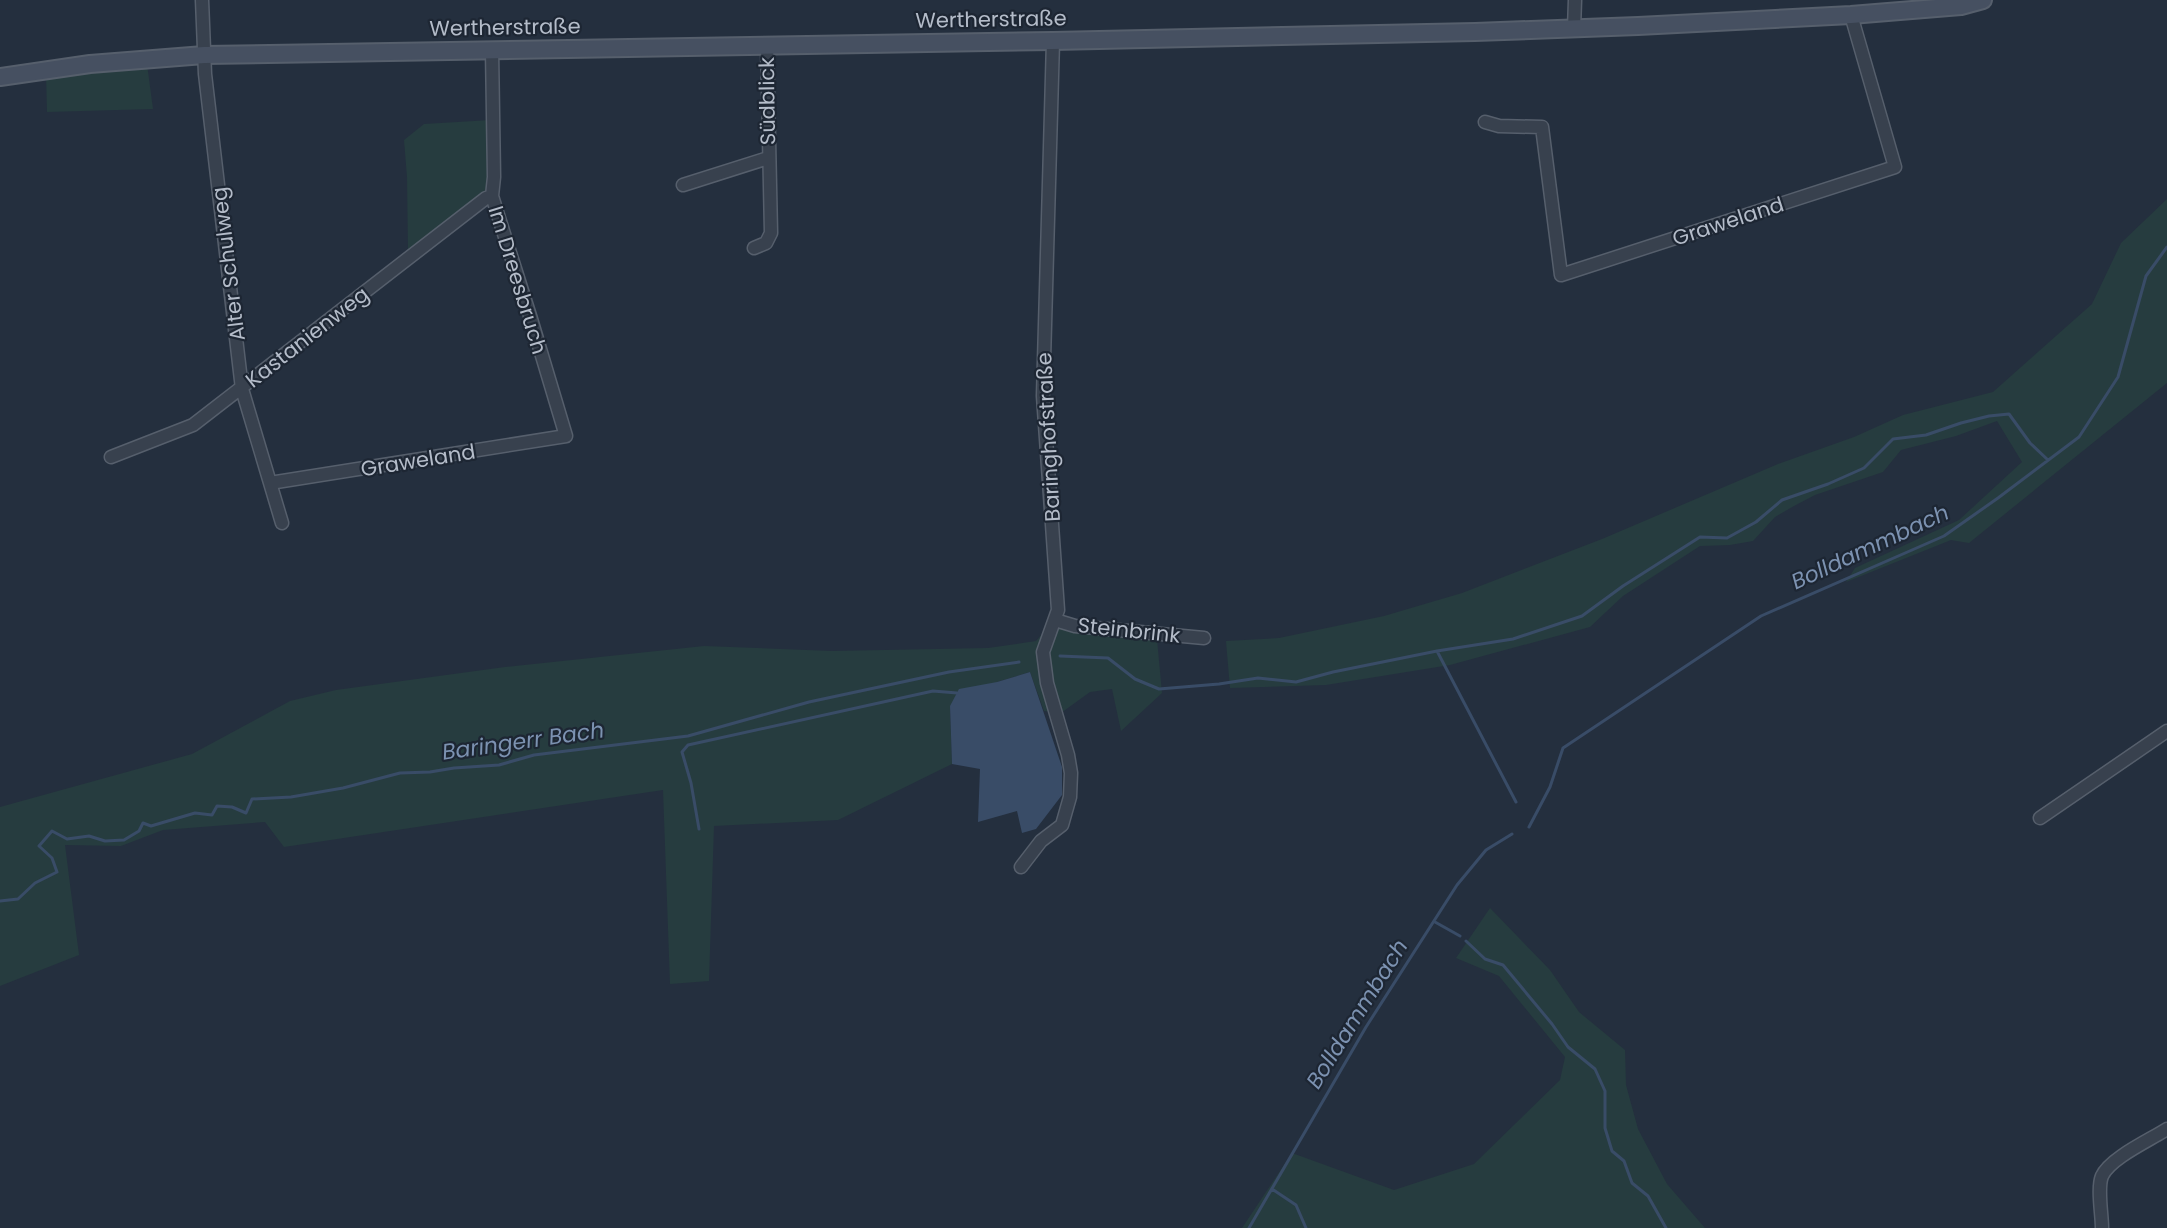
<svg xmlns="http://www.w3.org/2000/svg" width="2167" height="1228" viewBox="0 0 2167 1228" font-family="Poppins,sans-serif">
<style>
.green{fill:#263c3f}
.water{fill:#394c67}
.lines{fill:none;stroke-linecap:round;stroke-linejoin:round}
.stream{stroke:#394c67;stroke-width:3}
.minor-casing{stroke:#565f6c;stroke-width:15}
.secondary-casing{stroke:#565f6c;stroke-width:20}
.minor{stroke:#38414e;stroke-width:12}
.secondary{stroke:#465061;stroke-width:16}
.labels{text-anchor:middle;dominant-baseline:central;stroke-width:4.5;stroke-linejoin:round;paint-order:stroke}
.street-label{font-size:21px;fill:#b4bcc9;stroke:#1d2633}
.water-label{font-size:22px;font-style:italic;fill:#7c92b1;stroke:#1d2633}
</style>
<rect width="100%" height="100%" fill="#242f3e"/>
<path class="green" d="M 147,64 L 153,109 L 47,112 L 46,74 Z
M 491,120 L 488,185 L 484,192 L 408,251 L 407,177 L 404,140 L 424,124 Z
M 2167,199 L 2167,383 L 1969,543 L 1951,540 L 1846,582 L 1855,568 L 1959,520 L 2022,462 L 1997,421 L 1956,436 L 1901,450 L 1883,472 L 1815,495 L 1794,506 L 1775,517 L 1753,541 L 1730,545 L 1700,546 L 1623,596 L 1590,627 L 1450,665 L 1326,685 L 1230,688 L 1226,641 L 1279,638 L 1384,616 L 1462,593 L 1602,539 L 1778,464 L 1854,437 L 1903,415 L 1993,392 L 2092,304 L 2121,243 Z
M 1048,627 L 1157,639 L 1162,693 L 1121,731 L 1112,689 L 1090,692 L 1061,713 L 1044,711 L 1030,672 L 997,682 L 950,706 L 952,764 L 838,820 L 714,826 L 709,981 L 670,984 L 663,790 L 284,847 L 265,822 L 163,830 L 121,846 L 65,845 L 79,955 L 0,986 L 0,807 L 192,754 L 290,701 L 336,690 L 505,667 L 704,646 L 832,651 L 988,648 L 1036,641 Z
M 1490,908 L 1550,970 L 1579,1012 L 1625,1050 L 1626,1085 L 1638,1129 L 1667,1184 L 1705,1228 L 1242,1228 L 1292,1153 L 1394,1190 L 1474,1164 L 1560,1080 L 1565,1057 L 1499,976 L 1456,958 Z"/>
<path class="water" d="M 1030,672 L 1062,767 L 1062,795 L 1036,829 L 1022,833 L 1017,811 L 978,822 L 980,769 L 952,764 L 950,706 L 959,689 L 997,682 Z"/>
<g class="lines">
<path class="stream" d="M 1437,651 L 1516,802
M 1060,656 L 1108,658 L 1135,679 L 1159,689 L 1219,684 L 1258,678 L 1296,682 L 1333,672 L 1437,651 L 1513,639 L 1582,616 L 1623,586 L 1700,537 L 1727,538 L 1756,522 L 1782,500 L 1828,484 L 1864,468 L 1893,439 L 1926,435 L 1961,423 L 1989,416 L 2009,414 L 2030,443 L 2048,460
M 1529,827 L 1550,787 L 1563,748 L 1761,616 L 1944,536 L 1998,498 L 2079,437 L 2118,377 L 2146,276 L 2167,247
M 699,829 L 691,783 L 682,752 L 688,745 L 933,691 L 957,693
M 0,901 L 18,899 L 35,883 L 57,872 L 52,858 L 39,846 L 52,831 L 67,839 L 89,836 L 105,841 L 124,840 L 139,831 L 143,823 L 151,826 L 195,813 L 212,815 L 217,806 L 232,807 L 246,813 L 252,799 L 291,797 L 343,788 L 400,773 L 430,772 L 454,768 L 499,765 L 534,755 L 688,736 L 809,702 L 949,672 L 1019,662
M 1435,922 L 1460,936
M 1466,941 L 1485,959 L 1503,965 L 1552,1024 L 1568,1047 L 1595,1069 L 1605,1091 L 1605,1128 L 1612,1151 L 1624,1161 L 1632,1183 L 1648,1196 L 1666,1228
M 1272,1189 L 1296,1205 L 1306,1228
M 1249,1228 L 1366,1027 L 1457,885 L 1486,850 L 1512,834"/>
<defs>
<path id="minor" d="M 202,0 L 205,74 L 242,389 L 282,523
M 1574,29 L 1575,0
M 1485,122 L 1499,126 L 1542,127 L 1561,275 L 1895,167 L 1851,15
M 683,185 L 768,158
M 754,248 L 766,243 L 771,233 L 767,45
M 111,457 L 193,425 L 486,198 L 492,196
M 270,483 L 566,436 L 531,319 L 492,196 L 494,177 L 492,50
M 1055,620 L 1075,626 L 1204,638
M 2040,818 L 2167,731
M 1021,867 L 1041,841 L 1062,825 L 1070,797 L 1071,773 L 1068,755 L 1047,683 L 1043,652 L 1058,610 L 1043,396 L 1053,41
M 2102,1228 C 2102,1214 2097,1188 2102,1176 C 2110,1158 2150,1140 2167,1129"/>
<path id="secondary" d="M 0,77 L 90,64 L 204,55 L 1053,41 L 1475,32 L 1638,26 L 1851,15 L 1961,6 L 1983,0"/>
</defs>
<use href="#minor" class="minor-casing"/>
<use href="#secondary" class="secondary-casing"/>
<use href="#minor" class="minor"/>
<use href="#secondary" class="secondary"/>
</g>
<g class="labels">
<g class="street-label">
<text transform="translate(991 19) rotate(-1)">Wertherstraße</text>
<text transform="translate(505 27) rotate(-1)">Wertherstraße</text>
<text transform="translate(767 101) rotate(-91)">Südblick</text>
<text transform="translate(1728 221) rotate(-18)">Graweland</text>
<text transform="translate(228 264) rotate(-97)">Alter Schulweg</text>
<text transform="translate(518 280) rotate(73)">Im Dreesbruch</text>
<text transform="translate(307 337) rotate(-38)">Kastanienweg</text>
<text transform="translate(1048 437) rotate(-93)">Baringhofstraße</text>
<text transform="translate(418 460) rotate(-9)">Graweland</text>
<text transform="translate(1129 630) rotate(6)">Steinbrink</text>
</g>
<g class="water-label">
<text transform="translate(1870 547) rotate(-25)">Bolldammbach</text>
<text transform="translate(523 741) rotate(-8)">Baringerr Bach</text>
<text transform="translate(1357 1014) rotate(-58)">Bolldammbach</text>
</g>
</g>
</svg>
